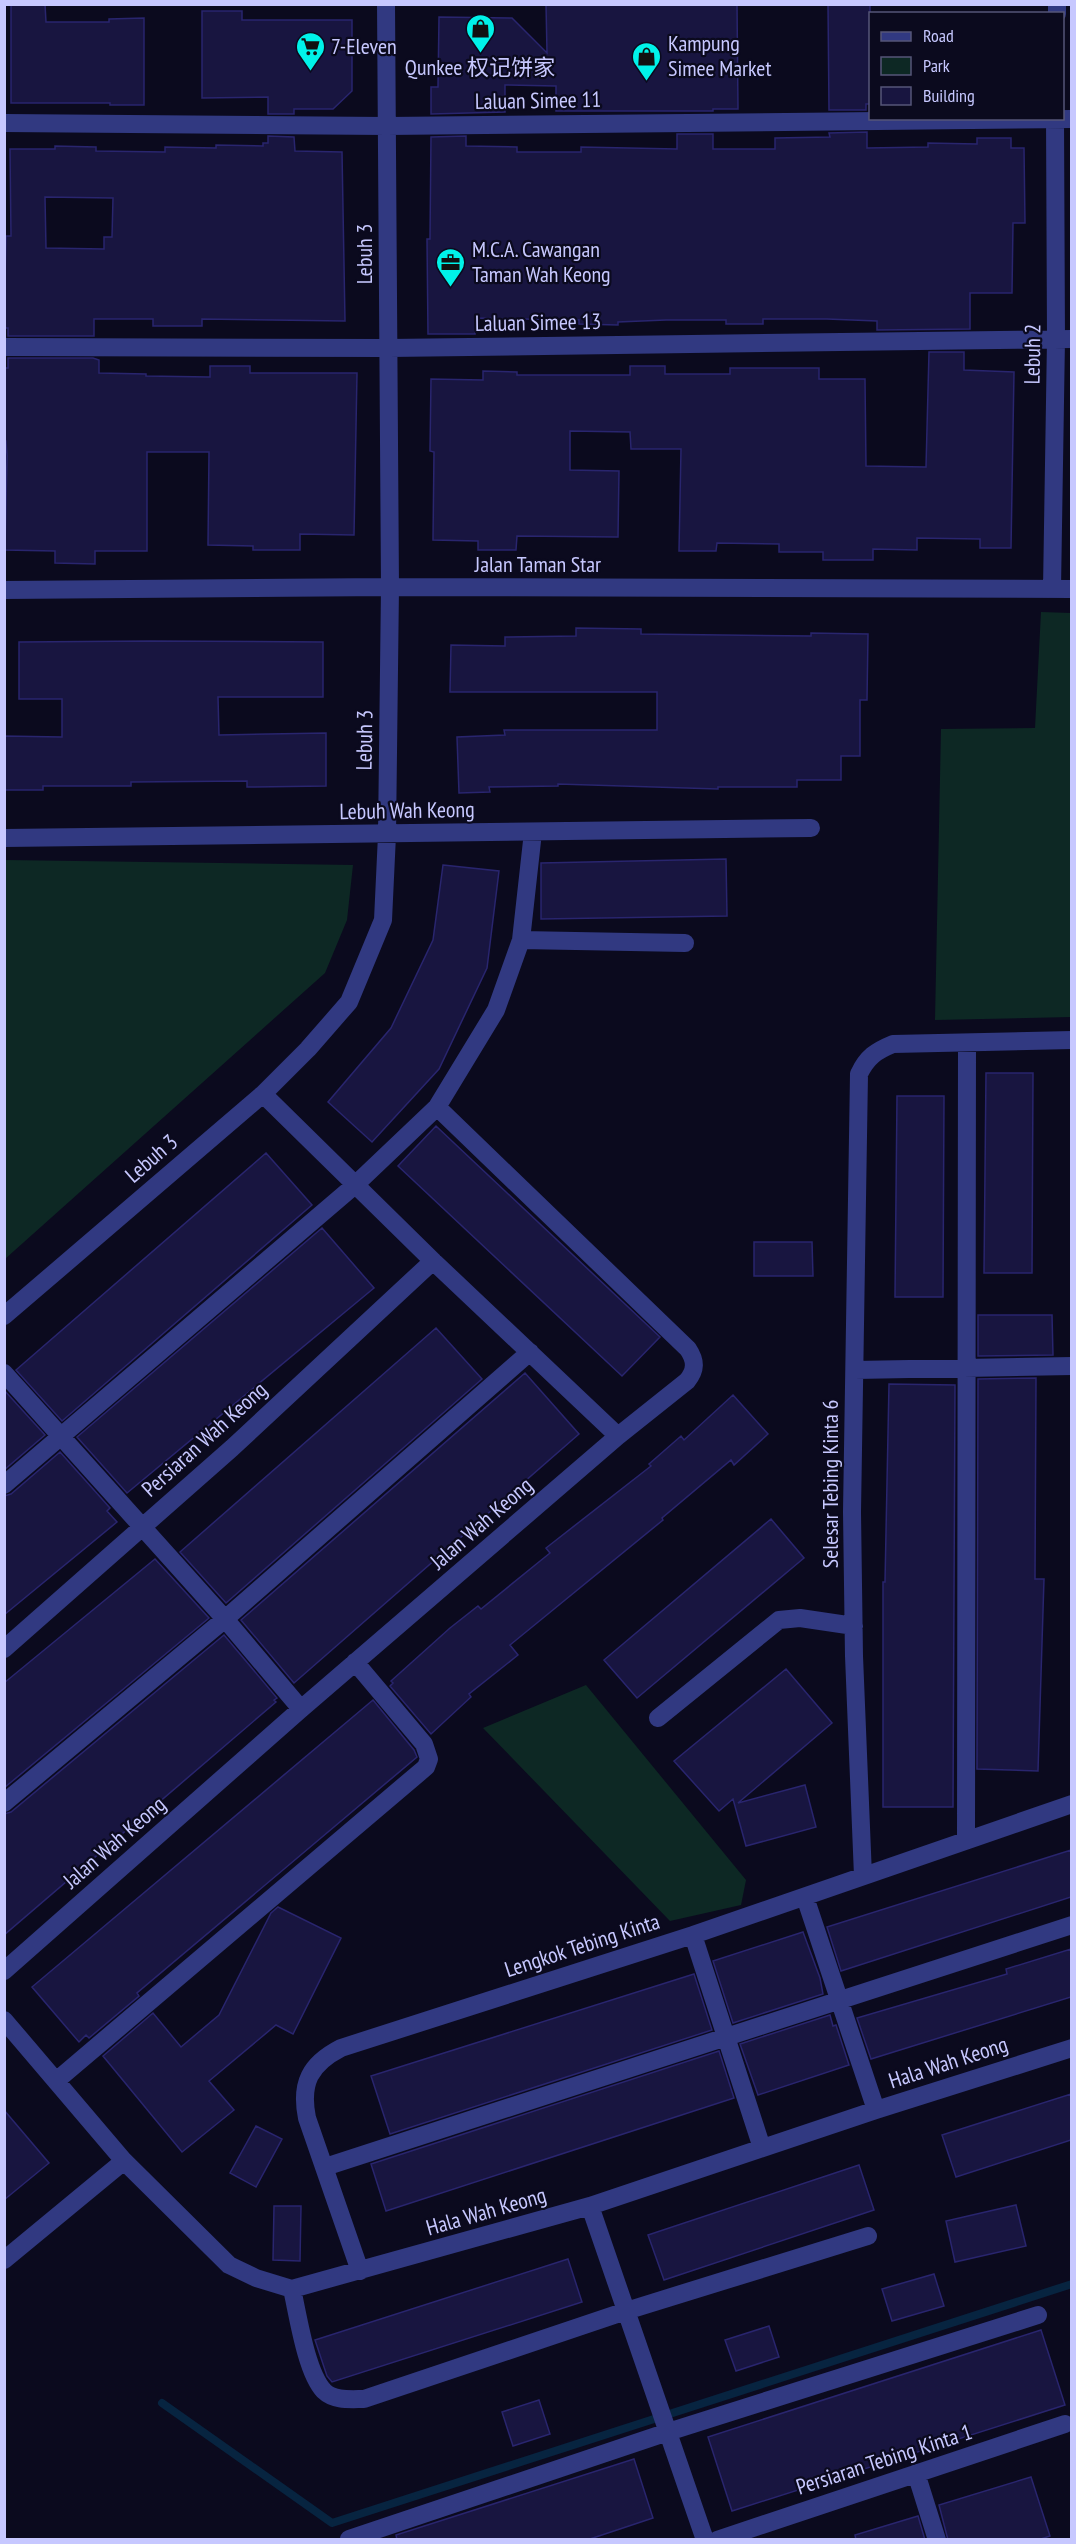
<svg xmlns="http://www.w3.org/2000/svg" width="1076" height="2544" viewBox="0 0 1076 2544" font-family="'PT Sans Narrow','Noto Sans SC',sans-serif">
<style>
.green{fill:#0d2824}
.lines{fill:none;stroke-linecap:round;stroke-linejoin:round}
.stream{stroke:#072440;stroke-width:8}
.building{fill:#181540;stroke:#29256e;stroke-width:1.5;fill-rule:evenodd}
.minor{stroke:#313981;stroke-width:18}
.labels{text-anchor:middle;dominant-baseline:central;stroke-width:4.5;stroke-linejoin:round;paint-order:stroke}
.poi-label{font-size:22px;fill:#c7c8ff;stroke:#0b0a1e;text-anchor:start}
.street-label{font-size:22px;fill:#c7c8ff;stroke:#0b0a1e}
</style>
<rect width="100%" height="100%" fill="#0b0a1e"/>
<path class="green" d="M 1041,612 L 1071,613 L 1071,1017 L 935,1020 L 941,729 L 1035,728 Z
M 5,860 L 353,865 L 347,920 L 325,973 L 5,1259 Z
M 586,1685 L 746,1880 L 741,1905 L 670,1921 L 483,1728 Z"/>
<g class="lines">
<path class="stream" d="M 162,2403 L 332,2523 L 1072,2284"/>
</g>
<path class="building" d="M 11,4 L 45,4 L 46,22 L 109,22 L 109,19 L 144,18 L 144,105 L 110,105 L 110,103 L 11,103 Z
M 546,4 L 737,4 L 738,109 L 713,109 L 713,111 L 556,111 L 556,86 L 505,85 L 505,112 L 431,114 L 431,87 L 438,87 L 439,17 L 512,18 L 547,53 Z
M 828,4 L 870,4 L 870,104 L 866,104 L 866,110 L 829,110 Z
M 202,11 L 242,11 L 242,20 L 352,20 L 352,91 L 333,109 L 294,109 L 294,114 L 268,114 L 268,97 L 202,98 Z
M 867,132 L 867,148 L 928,147 L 928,143 L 977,144 L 977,138 L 1011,138 L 1011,148 L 1024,148 L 1025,223 L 1013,223 L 1012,293 L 970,293 L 970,329 L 877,330 L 877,321 L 827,319 L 763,319 L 763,324 L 726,324 L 726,320 L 666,320 L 618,322 L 618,325 L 579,324 L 579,320 L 475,318 L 475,334 L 428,334 L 427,239 L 430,239 L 431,137 L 466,136 L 466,146 L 517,147 L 517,152 L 581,152 L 581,147 L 677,149 L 677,134 L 713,134 L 713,149 L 775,149 L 775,138 L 830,137 L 829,133 Z
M 268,136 L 294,137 L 295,151 L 342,152 L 345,321 L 202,319 L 202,326 L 153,326 L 153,319 L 94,319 L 94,336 L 8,336 L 8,328 L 4,328 L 4,321 L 6,236 L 11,236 L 10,149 L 55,149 L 55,146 L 96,147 L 96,151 L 165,152 L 165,147 L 216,148 L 216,145 L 263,146 L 263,143 L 268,143 ZM 45,197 L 113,198 L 112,237 L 104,237 L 104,249 L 46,248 Z
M 929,352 L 964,352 L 964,370 L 1014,372 L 1011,548 L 980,548 L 980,539 L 917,538 L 917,550 L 873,549 L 873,560 L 823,560 L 823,552 L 779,552 L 779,544 L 717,543 L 716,551 L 679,551 L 681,449 L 631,449 L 630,432 L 570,431 L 570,470 L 619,471 L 618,537 L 517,536 L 516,550 L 478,550 L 478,541 L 433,540 L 434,452 L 430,451 L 431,379 L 483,380 L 483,371 L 517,372 L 517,375 L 630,375 L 630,366 L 665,366 L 665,374 L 730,374 L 730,368 L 819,368 L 819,379 L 865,379 L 866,466 L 926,467 Z
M 8,358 L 93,358 L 99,360 L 99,373 L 146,374 L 146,376 L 210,377 L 210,366 L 250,366 L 250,373 L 357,373 L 354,535 L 300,534 L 300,550 L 253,550 L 253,546 L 208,545 L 209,452 L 147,452 L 147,551 L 95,551 L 95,564 L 55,563 L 55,551 L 5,550 L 7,456 L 6,441 L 4,441 L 4,368 L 8,368 Z
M 576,628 L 641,629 L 641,634 L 811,636 L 811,633 L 868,634 L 867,700 L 860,700 L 860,756 L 841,756 L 841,780 L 797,780 L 797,787 L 718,787 L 718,789 L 558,784 L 558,786 L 489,787 L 490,792 L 459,793 L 457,737 L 505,735 L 504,730 L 657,730 L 657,692 L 450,692 L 451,645 L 505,646 L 505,637 L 576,636 Z
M 150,641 L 323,642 L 323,697 L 218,697 L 219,735 L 326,733 L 326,786 L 247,787 L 247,781 L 131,782 L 131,786 L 43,786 L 43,790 L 4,790 L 4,736 L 62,737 L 62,699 L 19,699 L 19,642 Z
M 726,859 L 727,916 L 541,919 L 541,863 Z
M 443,865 L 499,871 L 487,968 L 439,1069 L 372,1142 L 328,1102 L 391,1028 L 433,940 Z
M 986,1073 L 1033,1073 L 1032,1273 L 984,1273 Z
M 897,1096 L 944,1096 L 943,1297 L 895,1297 Z
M 436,1126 L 660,1337 L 622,1376 L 398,1166 Z
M 266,1153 L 312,1205 L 62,1421 L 16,1370 Z
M 322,1228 L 374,1288 L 127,1493 L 77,1437 Z
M 754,1242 L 812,1242 L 813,1276 L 754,1276 Z
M 978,1315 L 1052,1315 L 1053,1355 L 978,1356 Z
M 436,1328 L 482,1379 L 226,1603 L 180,1552 Z
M 525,1373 L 579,1434 L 294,1683 L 241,1620 Z
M 1036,1378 L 1035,1579 L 1044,1579 L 1038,1771 L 977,1769 L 978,1379 Z
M 889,1384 L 955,1385 L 953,1807 L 883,1807 L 883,1582 L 885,1582 Z
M 4,1390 L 45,1435 L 4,1470 Z
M 733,1395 L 768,1434 L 734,1465 L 731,1460 L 662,1518 L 663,1520 L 510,1645 L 518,1655 L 469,1694 L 471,1697 L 431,1734 L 390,1686 L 393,1683 L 391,1681 L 450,1628 L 478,1606 L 481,1609 L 550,1553 L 546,1548 L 651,1466 L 649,1464 L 681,1436 L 684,1440 Z
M 60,1452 L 110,1508 L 107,1511 L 117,1522 L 4,1615 L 4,1496 L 11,1494 Z
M 771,1519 L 804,1558 L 637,1698 L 604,1660 Z
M 155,1559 L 209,1618 L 4,1788 L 4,1683 Z
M 224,1635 L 277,1698 L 274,1700 L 276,1702 L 4,1935 L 4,1814 L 11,1812 Z
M 786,1669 L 832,1723 L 738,1803 L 805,1785 L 816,1827 L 746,1846 L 733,1799 L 719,1811 L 674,1761 Z
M 373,1700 L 414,1750 L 417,1757 L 137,1993 L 139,1996 L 89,2038 L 86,2035 L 79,2042 L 32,1987 Z
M 1071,1850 L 1071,1897 L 841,1971 L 827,1927 Z
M 278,1907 L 341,1938 L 293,2034 L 276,2025 L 209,2081 L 234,2110 L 182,2152 L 103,2056 L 153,2013 L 181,2047 L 219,2015 L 271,1913 Z
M 803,1932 L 820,1978 L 823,1994 L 733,2023 L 713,1961 Z
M 1071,1949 L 1071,1997 L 871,2059 L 857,2018 L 1007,1974 L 1006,1969 Z
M 694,1974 L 712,2030 L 390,2134 L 371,2076 Z
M 830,2015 L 833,2026 L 836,2025 L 849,2065 L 758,2095 L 740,2044 Z
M 719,2051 L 734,2098 L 386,2211 L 371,2164 Z
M 1071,2094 L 1071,2140 L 956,2177 L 942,2135 Z
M 4,2110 L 49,2163 L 4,2200 Z
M 256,2126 L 282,2139 L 256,2187 L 230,2173 Z
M 859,2165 L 874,2210 L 664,2280 L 648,2235 Z
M 1016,2205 L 1026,2246 L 955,2262 L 946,2221 Z
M 274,2206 L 301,2206 L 300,2261 L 273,2260 Z
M 568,2259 L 582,2302 L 332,2382 L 327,2376 L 315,2340 Z
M 934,2274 L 944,2306 L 892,2321 L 882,2289 Z
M 769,2326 L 779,2357 L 736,2371 L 725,2340 Z
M 1041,2330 L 1065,2405 L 732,2511 L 708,2437 Z
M 539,2400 L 550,2434 L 513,2446 L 502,2412 Z
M 634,2459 L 653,2518 L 587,2540 L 397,2540 L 396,2535 Z
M 1031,2477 L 1050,2536 L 1038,2540 L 948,2540 L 939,2505 Z
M 918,2516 L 925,2540 L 856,2540 L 855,2535 Z"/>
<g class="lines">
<path class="minor" d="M 1057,14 L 1057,4
M 4,123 L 387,126 L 1072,119
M 4,347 L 389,348 L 1072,339
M 1052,589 L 1056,339 L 1055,118
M 4,590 L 390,587 L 1072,589
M 4,838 L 811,828
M 521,940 L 685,943
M 437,1107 L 688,1349 C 696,1361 696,1370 687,1381 L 618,1436
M 4,1316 L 263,1094 L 308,1049 L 349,1002 L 383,920 L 387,835 L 390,587 L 386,4
M 855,1370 L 1072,1366
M 4,1373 L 225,1619 L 301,1709
M 4,1485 L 355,1185 L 437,1107 L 496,1010 L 521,940 L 533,832
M 4,1649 L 232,1448 L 433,1261
M 658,1718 L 779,1620 L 800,1618 L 854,1626
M 4,1803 L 225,1619 L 530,1352
M 966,1840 L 967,1043
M 863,1876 L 854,1656 L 852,1512 L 859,1074 C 867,1057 876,1051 893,1044 L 1072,1040
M 805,1897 L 876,2110
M 693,1935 L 762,2148
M 4,1971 L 301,1709 L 618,1436 L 433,1261 L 263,1094
M 4,2020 L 124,2161 L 229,2265 L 256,2278 L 292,2289 L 590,2206 L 876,2110 L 1072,2048
M 56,2081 L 426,1767 L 429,1759 L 424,1744 L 355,1662
M 325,2167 L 1072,1925
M 590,2206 L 705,2540
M 4,2260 L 124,2161
M 360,2271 L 307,2118 C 300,2083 310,2064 341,2048 L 693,1935 L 1072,1804
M 292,2289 C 298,2315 306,2372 324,2391 C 334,2401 351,2399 364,2399 L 626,2311 L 868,2236
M 916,2473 L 937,2540
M 349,2539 L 668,2432 L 1038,2315
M 717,2540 L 1065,2424"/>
</g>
<defs>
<symbol id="shop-pin" viewBox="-11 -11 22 30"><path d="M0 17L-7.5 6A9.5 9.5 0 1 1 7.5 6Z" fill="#00f2e9" stroke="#0b0a1e"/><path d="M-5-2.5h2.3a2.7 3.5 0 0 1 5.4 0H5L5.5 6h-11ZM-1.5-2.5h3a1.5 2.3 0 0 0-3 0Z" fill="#111"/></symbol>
<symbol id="supermarket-pin" viewBox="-11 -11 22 30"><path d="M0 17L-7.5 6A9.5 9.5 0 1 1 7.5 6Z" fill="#00f2e9" stroke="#0b0a1e"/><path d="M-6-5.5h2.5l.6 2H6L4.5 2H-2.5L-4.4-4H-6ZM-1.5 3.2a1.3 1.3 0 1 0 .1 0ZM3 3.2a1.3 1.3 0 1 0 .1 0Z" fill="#111"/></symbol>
<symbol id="office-pin" viewBox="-11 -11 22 30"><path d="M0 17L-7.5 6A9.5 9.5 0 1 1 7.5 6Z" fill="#00f2e9" stroke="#0b0a1e"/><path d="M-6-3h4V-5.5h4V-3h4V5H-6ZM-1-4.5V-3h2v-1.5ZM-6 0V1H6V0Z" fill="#111"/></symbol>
</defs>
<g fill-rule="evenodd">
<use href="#shop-pin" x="464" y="12" width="33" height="45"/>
<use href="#supermarket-pin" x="294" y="30" width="33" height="45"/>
<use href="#shop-pin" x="630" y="40" width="33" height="45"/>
<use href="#office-pin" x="434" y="246" width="33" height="45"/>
</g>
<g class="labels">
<g class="poi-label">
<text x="668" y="43">Kampung<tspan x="668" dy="25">Simee Market</tspan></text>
<text x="331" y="46">7-Eleven</text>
<text x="480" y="67" text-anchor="middle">Qunkee 权记饼家</text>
<text x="472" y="249">M.C.A. Cawangan<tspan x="472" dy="25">Taman Wah Keong</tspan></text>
</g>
<g class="street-label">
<text transform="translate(538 100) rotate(-1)">Laluan Simee 11</text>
<text transform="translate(364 254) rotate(-90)">Lebuh 3</text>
<text transform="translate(538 322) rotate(-1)">Laluan Simee 13</text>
<text transform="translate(1032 354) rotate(-89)">Lebuh 2</text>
<text x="538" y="564">Jalan Taman Star</text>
<text transform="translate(364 740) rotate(-89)">Lebuh 3</text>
<text transform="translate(407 810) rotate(-1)">Lebuh Wah Keong</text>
<text transform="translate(151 1158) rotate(-41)">Lebuh 3</text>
<text transform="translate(204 1439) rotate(-42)">Persiaran Wah Keong</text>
<text transform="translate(830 1484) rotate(-90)">Selesar Tebing Kinta 6</text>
<text transform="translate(481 1523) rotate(-41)">Jalan Wah Keong</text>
<text transform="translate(114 1842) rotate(-41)">Jalan Wah Keong</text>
<text transform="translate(582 1945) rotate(-18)">Lengkok Tebing Kinta</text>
<text transform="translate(948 2062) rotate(-18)">Hala Wah Keong</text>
<text transform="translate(486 2211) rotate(-16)">Hala Wah Keong</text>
<text transform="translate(884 2459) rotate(-18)">Persiaran Tebing Kinta 1</text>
</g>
</g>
<rect width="1076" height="2544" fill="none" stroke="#c7c8ff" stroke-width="12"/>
<rect x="869" y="12" width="195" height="108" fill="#0b0a1e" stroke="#565678" stroke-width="1.5"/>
<rect x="881" y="32" width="30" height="9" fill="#313981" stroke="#565678" stroke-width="1.5"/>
<text x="923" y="42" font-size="18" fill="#c7c8ff">Road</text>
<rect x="881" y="57" width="30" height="18" fill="#0d2824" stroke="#565678" stroke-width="1.5"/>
<text x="923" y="72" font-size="18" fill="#c7c8ff">Park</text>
<rect x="881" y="87" width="30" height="18" fill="#181540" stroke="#565678" stroke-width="1.5"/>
<text x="923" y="102" font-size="18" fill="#c7c8ff">Building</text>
</svg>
